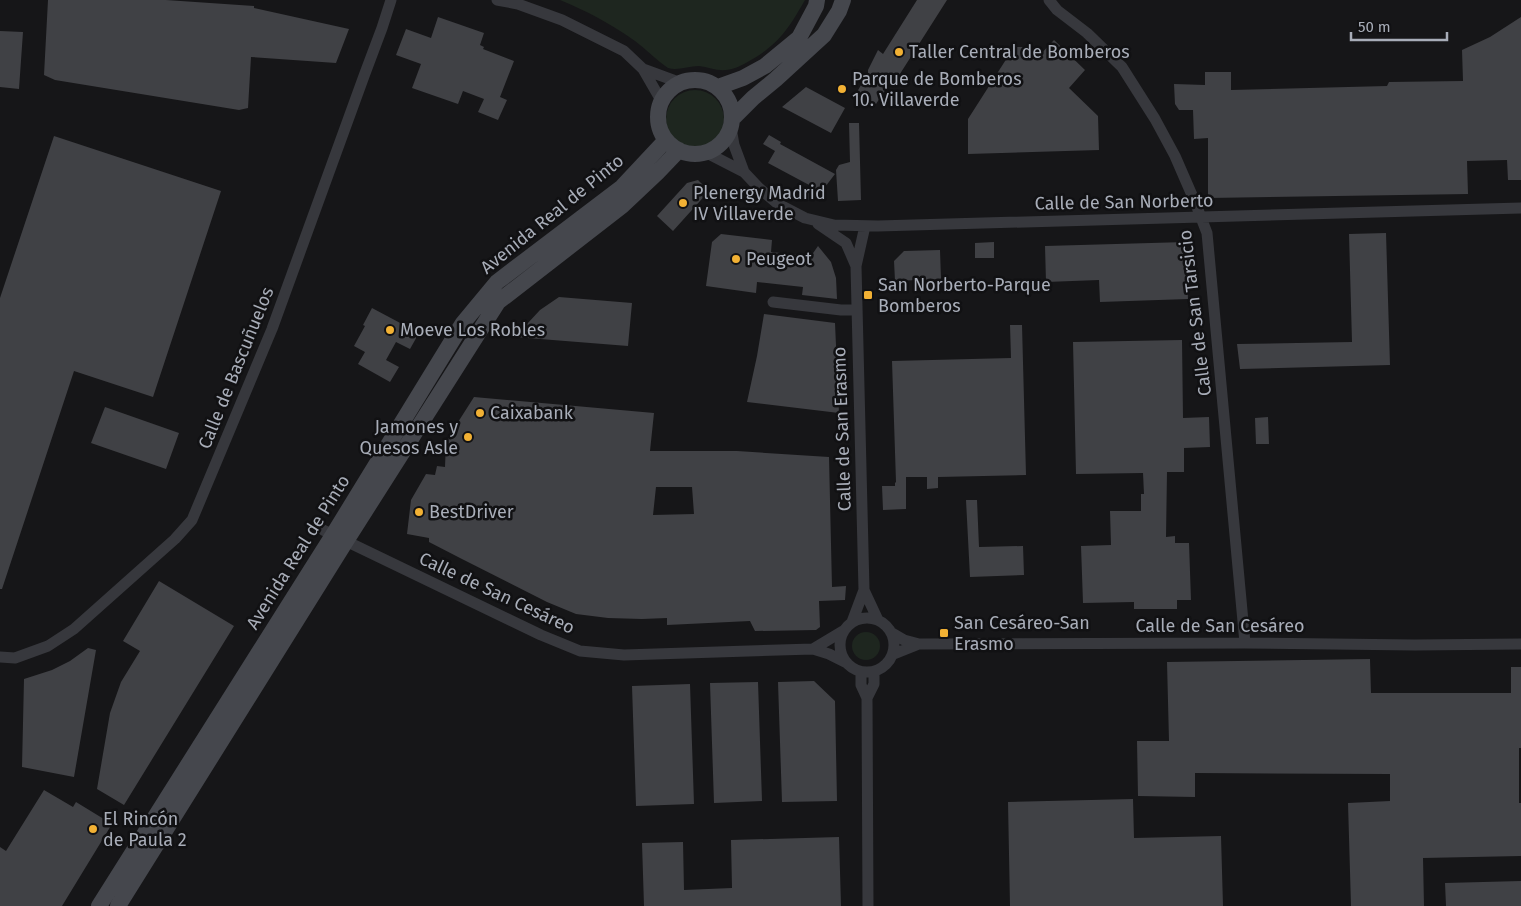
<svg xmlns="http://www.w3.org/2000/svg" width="1521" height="906" viewBox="0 0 1521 906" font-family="'Fira Sans',sans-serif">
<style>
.green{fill:#1e261f}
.building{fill:#404145;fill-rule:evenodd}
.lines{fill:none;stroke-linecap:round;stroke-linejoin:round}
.street{stroke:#37383d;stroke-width:11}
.secondary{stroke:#45474d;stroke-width:16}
.poi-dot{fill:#f2b134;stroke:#111113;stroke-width:2}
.labels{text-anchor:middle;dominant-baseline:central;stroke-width:5;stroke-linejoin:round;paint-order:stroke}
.poi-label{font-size:18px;fill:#a8adb8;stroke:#111113;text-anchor:start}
.street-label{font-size:18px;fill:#a8adb8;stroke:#111113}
</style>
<rect width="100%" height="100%" fill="#161618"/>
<path class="green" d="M 560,0 L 805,0 C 789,28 779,44 751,60 C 743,65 735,69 726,70 C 717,71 708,67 699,66 C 688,66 678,71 668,68 C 656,60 646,49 635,41 C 611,24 587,11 560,0 Z
M666 119a29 29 0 1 1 58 0a29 29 0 1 1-58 0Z
M852 646a14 14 0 1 1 28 0a14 14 0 1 1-28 0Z"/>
<path class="building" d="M 48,0 L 166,0 L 254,6 L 254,8 L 349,29 L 336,63 L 251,57 L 248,108 L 239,110 L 55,80 L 44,75 Z
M 917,0 L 947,0 L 898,77 L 895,75 L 876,104 L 857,92 L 868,73 L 868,70 L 878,50 L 883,54 Z
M 438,17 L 484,33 L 480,45 L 484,47 L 483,49 L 514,61 L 500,97 L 507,100 L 498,120 L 478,112 L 484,99 L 463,91 L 458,104 L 412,88 L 421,64 L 396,55 L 406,29 L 431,38 Z
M 1521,17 L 1521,180 L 1508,180 L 1507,160 L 1467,161 L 1468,194 L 1208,198 L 1208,138 L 1194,139 L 1193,110 L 1179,110 L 1175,104 L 1174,84 L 1205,85 L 1205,72 L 1231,72 L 1231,90 L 1387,86 L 1389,82 L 1463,81 L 1462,50 L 1490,37 Z
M 0,31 L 23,32 L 19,89 L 0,87 Z
M 1054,40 L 1085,70 L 1069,88 L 1098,116 L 1099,150 L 968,154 L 968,119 L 1014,47 L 1029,47 L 1038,57 Z
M 806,87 L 845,108 L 831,133 L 782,107 Z
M 849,123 L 859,123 L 861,200 L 838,201 L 836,170 L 839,165 L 850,162 Z
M 769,135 L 781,142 L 780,144 L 835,174 L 819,195 L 816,197 L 804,201 L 811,186 L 768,163 L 775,151 L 763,144 Z
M 54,136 L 221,191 L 153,397 L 74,371 L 2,589 L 0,589 L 0,298 Z
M 698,180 L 709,191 L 673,231 L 657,216 L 687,183 Z
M 1386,233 L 1390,365 L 1240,369 L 1237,344 L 1352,342 L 1349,234 Z
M 721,234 L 772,240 L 771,252 L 811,256 L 818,246 L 831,262 L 836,278 L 837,299 L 802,295 L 803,287 L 757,282 L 756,293 L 706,286 L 712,242 Z
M 994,242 L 994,258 L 975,258 L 975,243 Z
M 1186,242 L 1186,260 L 1189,260 L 1189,277 L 1187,277 L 1188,299 L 1100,302 L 1099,280 L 1046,282 L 1045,246 Z
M 940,250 L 941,279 L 895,281 L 894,261 L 904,251 Z
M 559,297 L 632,303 L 628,346 L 515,337 L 540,310 Z
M 372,308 L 419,333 L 410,349 L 396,342 L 386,360 L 399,367 L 390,382 L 358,364 L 365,352 L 354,346 L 365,326 L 363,325 Z
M 764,314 L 835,323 L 839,413 L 747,402 L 757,356 Z
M 1010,325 L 1022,325 L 1026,475 L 938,477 L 938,488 L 927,489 L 927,477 L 906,477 L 906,509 L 883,510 L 882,486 L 895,486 L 895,483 L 896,482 L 892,361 L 1011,358 Z
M 1182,340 L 1183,418 L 1209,417 L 1210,447 L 1184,448 L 1184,472 L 1167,472 L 1166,537 L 1175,536 L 1175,543 L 1189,543 L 1191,600 L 1177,600 L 1177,609 L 1134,609 L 1134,602 L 1083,603 L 1081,546 L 1111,545 L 1110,511 L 1141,511 L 1141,494 L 1144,494 L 1143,473 L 1076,474 L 1073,342 Z
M 474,397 L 654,413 L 650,451 L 737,451 L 829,457 L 832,587 L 846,586 L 845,600 L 819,601 L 820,627 L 816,630 L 755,631 L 750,621 L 667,625 L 667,618 L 642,619 L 608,618 L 576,614 L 547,602 L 460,558 L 429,542 L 429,538 L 407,534 L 411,500 L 426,474 L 435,475 L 437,466 L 445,467 L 446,441 ZM 656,487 L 692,487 L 694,514 L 653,515 Z
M 105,407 L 179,433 L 166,469 L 91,443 Z
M 1268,417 L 1269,444 L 1256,444 L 1255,418 Z
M 966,500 L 977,500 L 979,547 L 1023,546 L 1024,575 L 970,577 Z
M 159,581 L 234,626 L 124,805 L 97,789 L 110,713 L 121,682 L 140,651 L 123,641 Z
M 88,648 L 96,650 L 74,777 L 22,767 L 24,679 L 52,670 L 70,661 Z
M 1370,659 L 1371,693 L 1511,693 L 1511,667 L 1521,667 L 1521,748 L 1519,748 L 1519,803 L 1521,803 L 1521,856 L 1423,858 L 1424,906 L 1351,906 L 1348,803 L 1390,801 L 1390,774 L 1195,773 L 1195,797 L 1138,796 L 1137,741 L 1169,741 L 1167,662 Z
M 814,681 L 835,701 L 837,801 L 782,802 L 778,682 Z
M 758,682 L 762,801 L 714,803 L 710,683 Z
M 690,684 L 694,804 L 636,806 L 632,686 Z
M 44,790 L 73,807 L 76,802 L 112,824 L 62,906 L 0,906 L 0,847 L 6,851 Z
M 1133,799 L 1134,838 L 1221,836 L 1223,906 L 1010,906 L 1008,802 Z
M 839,837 L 841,906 L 644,906 L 642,843 L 683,842 L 684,890 L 732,888 L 731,840 Z
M 1521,881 L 1521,906 L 1446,906 L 1445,883 Z"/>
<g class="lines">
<path class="street" d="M 497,0 L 518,4 L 562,20 L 624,51 L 643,69
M 1049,0 L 1057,10 L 1087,33 L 1122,67 L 1155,119 L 1175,156 L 1195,202 L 1207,233 L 1245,643
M 662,102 L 643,69 L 681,83
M 731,128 L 734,145 L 744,172
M 707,153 L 744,172 L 759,188 L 778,204 L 805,218 L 834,225 L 878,226 L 1521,208
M 818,224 L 846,243 L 856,266
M 773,302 L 841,310 L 857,310
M 323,530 L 541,635 L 580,651 L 624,655 L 813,649 L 829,654 L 847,663
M 864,590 L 878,620
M840 645a27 27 0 1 1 54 0a27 27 0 1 1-54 0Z
M 852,622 L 864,590 L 856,266 L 865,226
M 892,633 L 904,640 L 919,644 L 1245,643 L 1415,645 L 1521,644
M 813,649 L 843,631
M 894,654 L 919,644
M 0,657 L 15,658 L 48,646 L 74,629 L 175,539 L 192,520 L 272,329 L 364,76 L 382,28 L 391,0
M 861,672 L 861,685 L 867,698 L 868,906
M 867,698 L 874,684 L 874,671"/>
<path class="secondary" d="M658 117a37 37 0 1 1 74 0a37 37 0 1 1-74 0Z
M 718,87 L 743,78 L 765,66 L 799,38 L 816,6 L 817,0
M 733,118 L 753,98 L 776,79 L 824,35 L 839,11 L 843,0
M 99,906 L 333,535 L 463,323 L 497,282 L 622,187 L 666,140
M 118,906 L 346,541 L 498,302 L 622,206 L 657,173 L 679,150"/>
</g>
<g class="poi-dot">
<circle cx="899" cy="52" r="5"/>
<circle cx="842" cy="89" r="5"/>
<circle cx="683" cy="203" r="5"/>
<circle cx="736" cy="259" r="5"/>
<rect x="863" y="290" width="10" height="10" rx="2.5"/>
<circle cx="390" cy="330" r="5"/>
<circle cx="480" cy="413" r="5"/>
<circle cx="468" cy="437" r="5"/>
<circle cx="419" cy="512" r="5"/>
<rect x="939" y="628" width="10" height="10" rx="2.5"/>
<circle cx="93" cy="829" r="5"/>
</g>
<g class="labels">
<g class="poi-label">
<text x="909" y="52">Taller Central de Bomberos</text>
<text x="852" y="79">Parque de Bomberos<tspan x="852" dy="21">10. Villaverde</tspan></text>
<text x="693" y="193">Plenergy Madrid<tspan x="693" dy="21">IV Villaverde</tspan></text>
<text x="746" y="259">Peugeot</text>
<text x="878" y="285">San Norberto-Parque<tspan x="878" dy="21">Bomberos</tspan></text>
<text x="400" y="330">Moeve Los Robles</text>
<text x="490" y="413">Caixabank</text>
<text x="458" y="427" text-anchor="end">Jamones y<tspan x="458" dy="21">Quesos Asle</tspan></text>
<text x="429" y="512">BestDriver</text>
<text x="954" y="623">San Cesáreo-San<tspan x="954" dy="21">Erasmo</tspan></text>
<text x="103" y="819">El Rincón<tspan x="103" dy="21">de Paula 2</tspan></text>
</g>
<g class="street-label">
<text transform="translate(1124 202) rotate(-1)">Calle de San Norberto</text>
<text transform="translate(552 214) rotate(-39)">Avenida Real de Pinto</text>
<text transform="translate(1195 313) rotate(-97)">Calle de San Tarsicio</text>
<text transform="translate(236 368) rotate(-68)">Calle de Bascuñuelos</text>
<text transform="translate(842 429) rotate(-92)">Calle de San Erasmo</text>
<text transform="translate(298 552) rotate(-58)">Avenida Real de Pinto</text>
<text transform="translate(497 593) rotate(25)">Calle de San Cesáreo</text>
<text x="1220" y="626">Calle de San Cesáreo</text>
</g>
</g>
<path d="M1351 32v8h96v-8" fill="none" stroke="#a8adb8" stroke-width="2.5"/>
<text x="1358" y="32" font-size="15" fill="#a8adb8" stroke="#111113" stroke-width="4" paint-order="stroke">50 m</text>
</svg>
